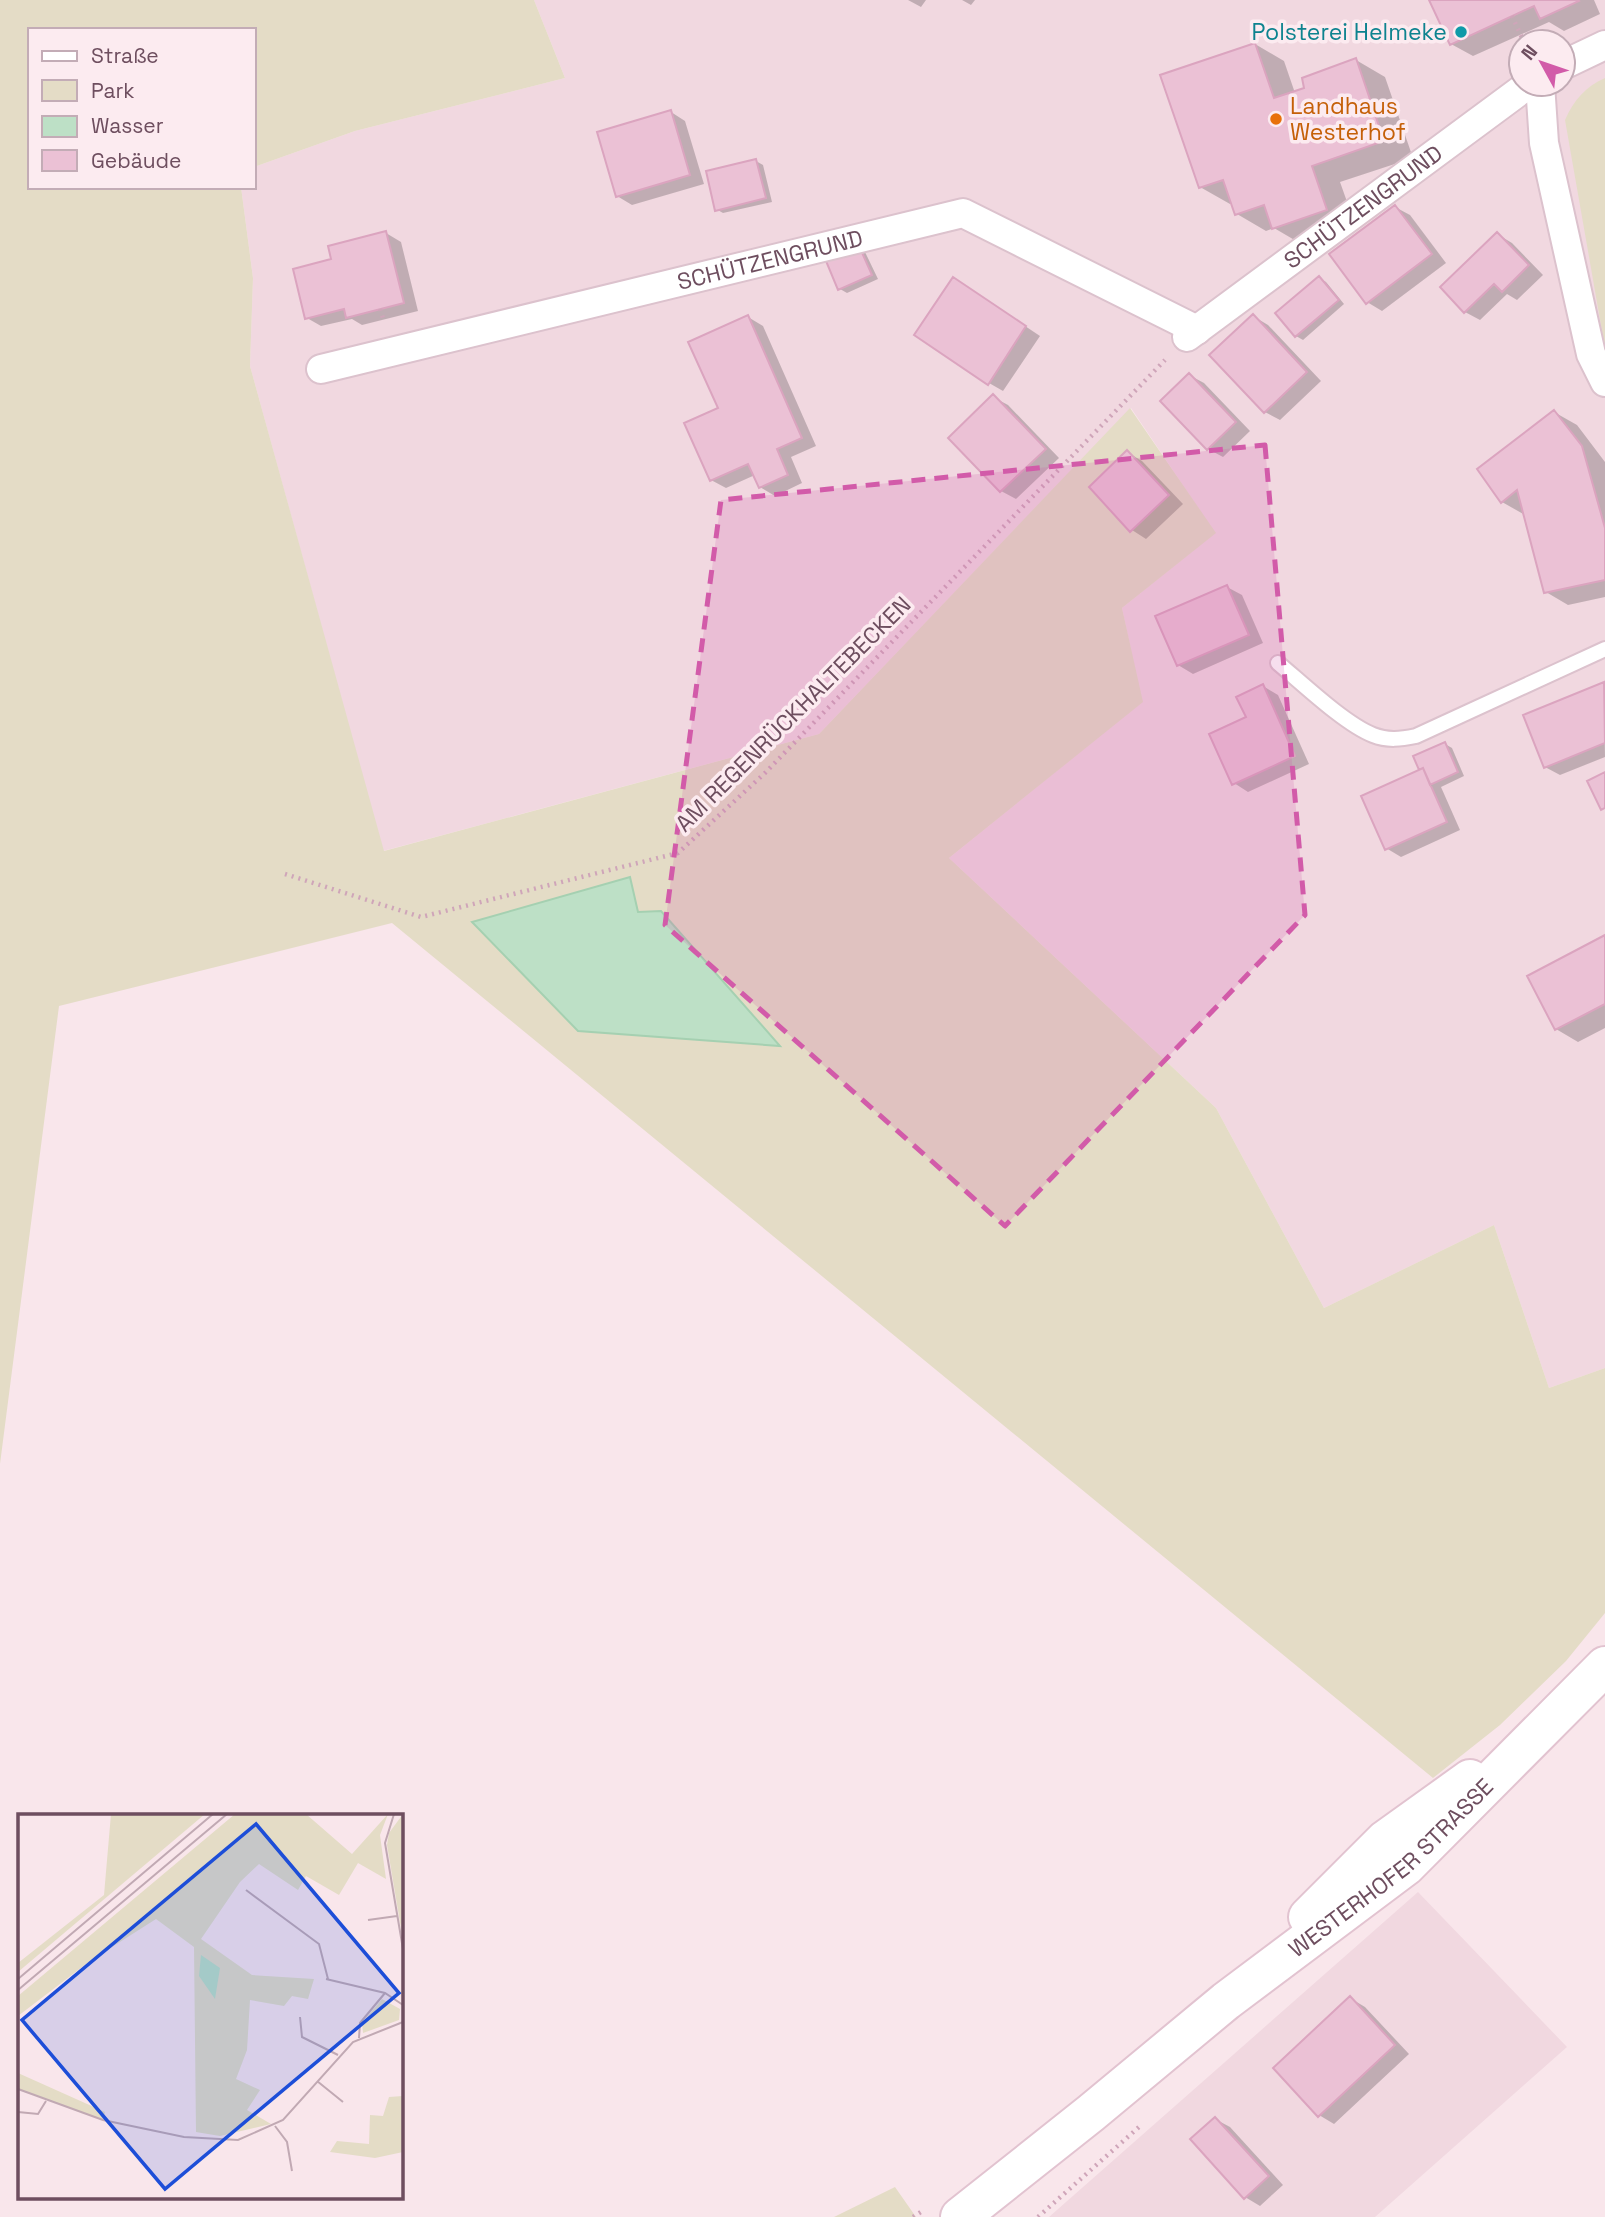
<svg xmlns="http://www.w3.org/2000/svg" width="1605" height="2217" viewBox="0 0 1605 2217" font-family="'Space Grotesk',sans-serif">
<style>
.residential{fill:#f1d8e0;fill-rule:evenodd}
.green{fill:#e4dcc6}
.water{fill:#bde0c6;stroke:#a5d0b1;stroke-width:2}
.shadow{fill:#0003}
.building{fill:#ebc1d5;stroke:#dba4bf;stroke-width:2}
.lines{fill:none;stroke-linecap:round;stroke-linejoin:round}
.lane-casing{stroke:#dcc2cd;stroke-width:18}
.street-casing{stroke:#dcc2cd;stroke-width:32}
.secondary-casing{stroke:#e2c3d0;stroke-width:42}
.path{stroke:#cfa5b9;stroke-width:4.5;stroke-dasharray:2 5;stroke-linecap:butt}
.lane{stroke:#fff;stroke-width:14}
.street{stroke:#fff;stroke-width:28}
.secondary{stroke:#fff;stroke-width:38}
.marked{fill:#d25ba9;fill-opacity:0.2;stroke:#d25ba9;stroke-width:5;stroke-dasharray:14 9;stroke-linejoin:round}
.culture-dot{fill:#0f9aa8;stroke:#fcebf0;stroke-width:2.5}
.food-dot{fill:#e8710a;stroke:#fcebf0;stroke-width:2.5}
.labels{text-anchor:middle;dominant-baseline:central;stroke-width:7;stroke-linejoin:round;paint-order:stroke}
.culture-label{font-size:23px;fill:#0d838f;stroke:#fcebf0;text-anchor:end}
.food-label{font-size:23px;fill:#c56008;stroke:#fcebf0;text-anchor:start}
.street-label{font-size:23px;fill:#6e4e5f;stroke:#fcebf0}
.inset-road{fill:none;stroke:#c1a9b3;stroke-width:2}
.view{fill:#1d4ed8;fill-opacity:0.15;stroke:#1d4ed8;stroke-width:3.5}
.inset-edge{fill:none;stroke:#6e4e5f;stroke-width:3.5}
</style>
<rect width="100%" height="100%" fill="#f9e6eb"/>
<path class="residential" d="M 534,0 L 1605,0 L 1605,1368 L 1549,1388 L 1494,1225 L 1324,1308 L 1216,1108 L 949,858 L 1142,702 L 1122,608 L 1215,533 L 1131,408 L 819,734 L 383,851 L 250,366 L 253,278 L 241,187 L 254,187 L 254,167 L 355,131 L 565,78 ZM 1521,42 L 1563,42 L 1563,84 L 1521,84 Z
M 1418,1892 L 1567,2047 L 1375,2217 L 1049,2217 Z"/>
<path class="green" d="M 0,0 L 534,0 L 565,78 L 355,131 L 254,167 L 254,30 L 30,30 L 30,187 L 241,187 L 253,278 L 250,366 L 384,851 L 819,734 L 1130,408 L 1216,533 L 1122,608 L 1143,702 L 949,858 L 1216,1108 L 1324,1308 L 1494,1225 L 1549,1388 L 1605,1368 L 1605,1613 L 1566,1661 L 1500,1725 L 1433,1778 L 392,923 L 59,1006 L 0,1464 Z
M 1605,78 L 1605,348 L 1565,120 C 1574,100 1585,87 1605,78 Z
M 895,2187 L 916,2217 L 834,2217 Z"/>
<path class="water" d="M 630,877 L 638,912 L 661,911 L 780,1046 L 578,1031 L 472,922 Z"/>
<path class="shadow" d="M 908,0 L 926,0 L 921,7 Z
M 962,0 L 975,0 L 971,5 Z
M 1431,0 L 1594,0 L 1600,14 L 1564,31 L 1549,22 L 1473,56 L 1451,44 Z
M 1255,44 L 1284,61 L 1295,93 L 1306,89 L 1356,60 L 1385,77 L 1413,158 L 1340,182 L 1356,227 L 1303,245 L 1274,228 L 1266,231 L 1237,214 L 1233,203 L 1230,204 L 1200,187 Z
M 671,112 L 685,121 L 704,184 L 632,205 L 617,196 Z
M 756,161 L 763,165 L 772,202 L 723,213 L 716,209 Z
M 1395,207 L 1410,215 L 1446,263 L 1382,311 L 1367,302 Z
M 386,233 L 401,242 L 418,311 L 362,325 L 352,319 L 321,326 L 307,318 L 333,260 Z
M 1497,234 L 1512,243 L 1543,275 L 1517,300 L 1507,294 L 1480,320 L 1465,312 Z
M 859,248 L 865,252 L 878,279 L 847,293 L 840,289 Z
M 1319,278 L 1326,282 L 1344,304 L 1303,340 L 1296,336 Z
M 968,288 L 1040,336 L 1003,391 L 989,383 Z
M 1253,316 L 1268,325 L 1321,381 L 1280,420 L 1265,412 Z
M 748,317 L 763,326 L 816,446 L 791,457 L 802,483 L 775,496 L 760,487 L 755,475 L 726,488 L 711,480 L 720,409 Z
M 1189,375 L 1204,383 L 1250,431 L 1223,457 L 1208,449 Z
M 993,397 L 1008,405 L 1059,458 L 1016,499 L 1001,491 L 950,438 Z
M 1554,412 L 1577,425 L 1605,462 L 1605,597 L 1568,605 L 1546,592 L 1525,515 L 1502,502 Z
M 1127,452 L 1142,461 L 1183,504 L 1146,539 L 1132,530 Z
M 1227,587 L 1242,595 L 1263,643 L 1193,674 L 1178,665 Z
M 1604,684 L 1605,757 L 1560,775 L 1545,767 Z
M 1263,686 L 1278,695 L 1309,764 L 1248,792 L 1234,783 Z
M 1445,744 L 1452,748 L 1464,776 L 1441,787 L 1460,830 L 1401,857 L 1386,848 L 1423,770 Z
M 1605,937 L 1605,1028 L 1578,1042 L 1556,1029 Z
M 1350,1998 L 1365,2007 L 1409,2054 L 1334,2124 L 1319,2115 Z
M 1215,2119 L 1230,2127 L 1283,2185 L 1260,2206 L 1245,2197 Z"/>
<path class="building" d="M 1429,0 L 1578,0 L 1579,1 L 1540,19 L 1534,6 L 1450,45 Z
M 1255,43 L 1274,98 L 1304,88 L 1302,78 L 1356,58 L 1384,141 L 1312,166 L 1327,210 L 1272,229 L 1264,205 L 1235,215 L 1223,180 L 1199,188 L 1160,75 Z
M 671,110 L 690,175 L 616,197 L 597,132 Z
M 756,159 L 766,198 L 715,211 L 706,171 Z
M 1395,205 L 1432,254 L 1366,304 L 1329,254 Z
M 386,231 L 404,303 L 346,318 L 344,309 L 305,319 L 293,269 L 331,259 L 328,246 Z
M 1497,232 L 1529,265 L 1502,292 L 1494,284 L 1464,313 L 1440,287 Z
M 859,246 L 872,275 L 838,290 L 826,261 Z
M 1319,276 L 1339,300 L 1295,337 L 1275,313 Z
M 953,277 L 1026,326 L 988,385 L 914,335 Z
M 1253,314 L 1307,372 L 1264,413 L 1209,355 Z
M 748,315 L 802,438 L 777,449 L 788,475 L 759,488 L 748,464 L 710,481 L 684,423 L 718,408 L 688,342 Z
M 1189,373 L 1236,422 L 1207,450 L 1160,401 Z
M 993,394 L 1046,449 L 1000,492 L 948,438 Z
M 1554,410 L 1582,446 L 1605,528 L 1605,580 L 1544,593 L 1517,490 L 1501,503 L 1477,469 Z
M 1127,450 L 1169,495 L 1130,532 L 1089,487 Z
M 1227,585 L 1249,635 L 1177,666 L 1155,616 Z
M 1604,682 L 1605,743 L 1544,768 L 1523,715 Z
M 1263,684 L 1295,756 L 1232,785 L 1209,734 L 1246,717 L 1236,697 Z
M 1445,742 L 1458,772 L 1430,785 L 1423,768 L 1419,770 L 1413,756 Z
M 1423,768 L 1447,822 L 1385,850 L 1361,796 Z
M 1605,772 L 1605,808 L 1601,810 L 1587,781 Z
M 1605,935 L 1605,1004 L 1555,1030 L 1527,976 Z
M 1350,1996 L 1395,2045 L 1318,2117 L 1273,2068 Z
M 1215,2117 L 1269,2176 L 1244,2199 L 1190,2139 Z"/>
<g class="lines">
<defs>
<path id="lane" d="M 1278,663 C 1303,684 1345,724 1373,735 C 1388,741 1401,739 1416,736 L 1605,649"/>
<g id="street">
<path d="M 1563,65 L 1605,45"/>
<path d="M 1540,84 L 1544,143 L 1591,354 L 1605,382"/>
<path id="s1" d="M 1187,337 L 1529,84"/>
<path id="s2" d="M 321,369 L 963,213 L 1197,330"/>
</g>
<g id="secondary">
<path d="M 1308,1917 L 1385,1840 L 1470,1779"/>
<path id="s3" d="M 960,2217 L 1091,2113 L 1226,2001 L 1406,1866 L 1605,1666"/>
</g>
</defs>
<use href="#lane" class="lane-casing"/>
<use href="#street" class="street-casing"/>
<use href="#secondary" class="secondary-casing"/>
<path class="path" d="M 1512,16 L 1524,42
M 380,309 L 384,321
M 285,874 L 421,917 L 678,853 L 765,773 L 1165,360
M 913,2217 L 924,2210
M 1038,2217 L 1139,2127"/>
<use href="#lane" class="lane"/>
<use href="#street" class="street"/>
<use href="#secondary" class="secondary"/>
</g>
<path class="marked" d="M 1265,445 L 1305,915 L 1005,1226 L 665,925 L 721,500 Z"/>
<circle class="culture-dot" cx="1461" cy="32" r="7"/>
<circle class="food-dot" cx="1276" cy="119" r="7"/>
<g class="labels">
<g class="culture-label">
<text x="1447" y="32">Polsterei Helmeke</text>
</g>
<g class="food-label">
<text x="1290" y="106">Landhaus<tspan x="1290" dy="26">Westerhof</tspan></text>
</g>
<g class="street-label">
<text stroke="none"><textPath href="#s1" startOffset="219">SCHÜTZENGRUND</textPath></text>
<text stroke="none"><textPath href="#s2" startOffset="462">SCHÜTZENGRUND</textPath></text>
<text transform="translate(793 714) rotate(-45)">AM REGENRÜCKHALTEBECKEN</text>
<text stroke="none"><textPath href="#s3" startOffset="555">WESTERHOFER STRASSE</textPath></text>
</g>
</g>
<g transform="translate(18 1814)">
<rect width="385" height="385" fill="#f9e6eb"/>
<path d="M 93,0 L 187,0 L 0,158 L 0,149 L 86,81 ZM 217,0 L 288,0 L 334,40 L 370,0 L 362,21 L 368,65 L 340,49 L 321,81 L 288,62 L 280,76 L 241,50 L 222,68 L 183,125 L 234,161 L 296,165 L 290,185 L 274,182 L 266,192 L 232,186 L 229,236 L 218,265 L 242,276 L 229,296 L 253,310 L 202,322 L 178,318 L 176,133 L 138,105 L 72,147 L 0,202 L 0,182 ZM 385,0 L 385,126 L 369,31 L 371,19 ZM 364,185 L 382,195 L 381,206 L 345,219 L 344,209 ZM 0,259 L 87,298 L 85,306 L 0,275 ZM 385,282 L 385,338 L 357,344 L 312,338 L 319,327 L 351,330 L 352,301 L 365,302 L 371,283 Z" fill="#e4dcc6"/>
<path d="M 183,141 L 202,154 L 197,185 L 181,162 Z" fill="#bde0c6"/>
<path class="inset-road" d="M 376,0 L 367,29 L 385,135M 228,76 L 301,130 L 310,165M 350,106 L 379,102M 0,165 L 195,0M 308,165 L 367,179 L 385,191M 0,176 L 209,0M 282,203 L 284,223 L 320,241M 341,224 L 342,209 L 367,179M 299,267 L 325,288M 0,275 L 85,306 L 166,323 L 220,326 L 265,306 L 335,228 L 385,208M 0,298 L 20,300 L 28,287M 257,312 L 269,328 L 274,357"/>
<path class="view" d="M 238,10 L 381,179 L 147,375 L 4,206 Z"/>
<rect width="385" height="385" class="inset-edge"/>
</g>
<rect x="28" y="28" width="228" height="161" fill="#fcebf0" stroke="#c3acb6" stroke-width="2"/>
<rect x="42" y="51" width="35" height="10" fill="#ffffff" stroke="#c3acb6" stroke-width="2"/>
<text x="91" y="63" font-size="21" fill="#6e4e5f">Straße</text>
<rect x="42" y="80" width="35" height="21" fill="#e4dcc6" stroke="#c3acb6" stroke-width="2"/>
<text x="91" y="98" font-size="21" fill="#6e4e5f">Park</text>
<rect x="42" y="116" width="35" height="21" fill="#bde0c6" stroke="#c3acb6" stroke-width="2"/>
<text x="91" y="133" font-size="21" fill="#6e4e5f">Wasser</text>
<rect x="42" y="150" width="35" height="21" fill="#ebc1d5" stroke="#c3acb6" stroke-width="2"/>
<text x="91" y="168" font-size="21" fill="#6e4e5f">Gebäude</text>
<g transform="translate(1542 63) rotate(310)"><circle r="33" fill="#fcebf0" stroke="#c3acb6" stroke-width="2"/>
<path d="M0-5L12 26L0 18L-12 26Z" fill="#d25ba9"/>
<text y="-10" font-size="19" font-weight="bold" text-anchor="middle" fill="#6e4e5f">N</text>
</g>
</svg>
